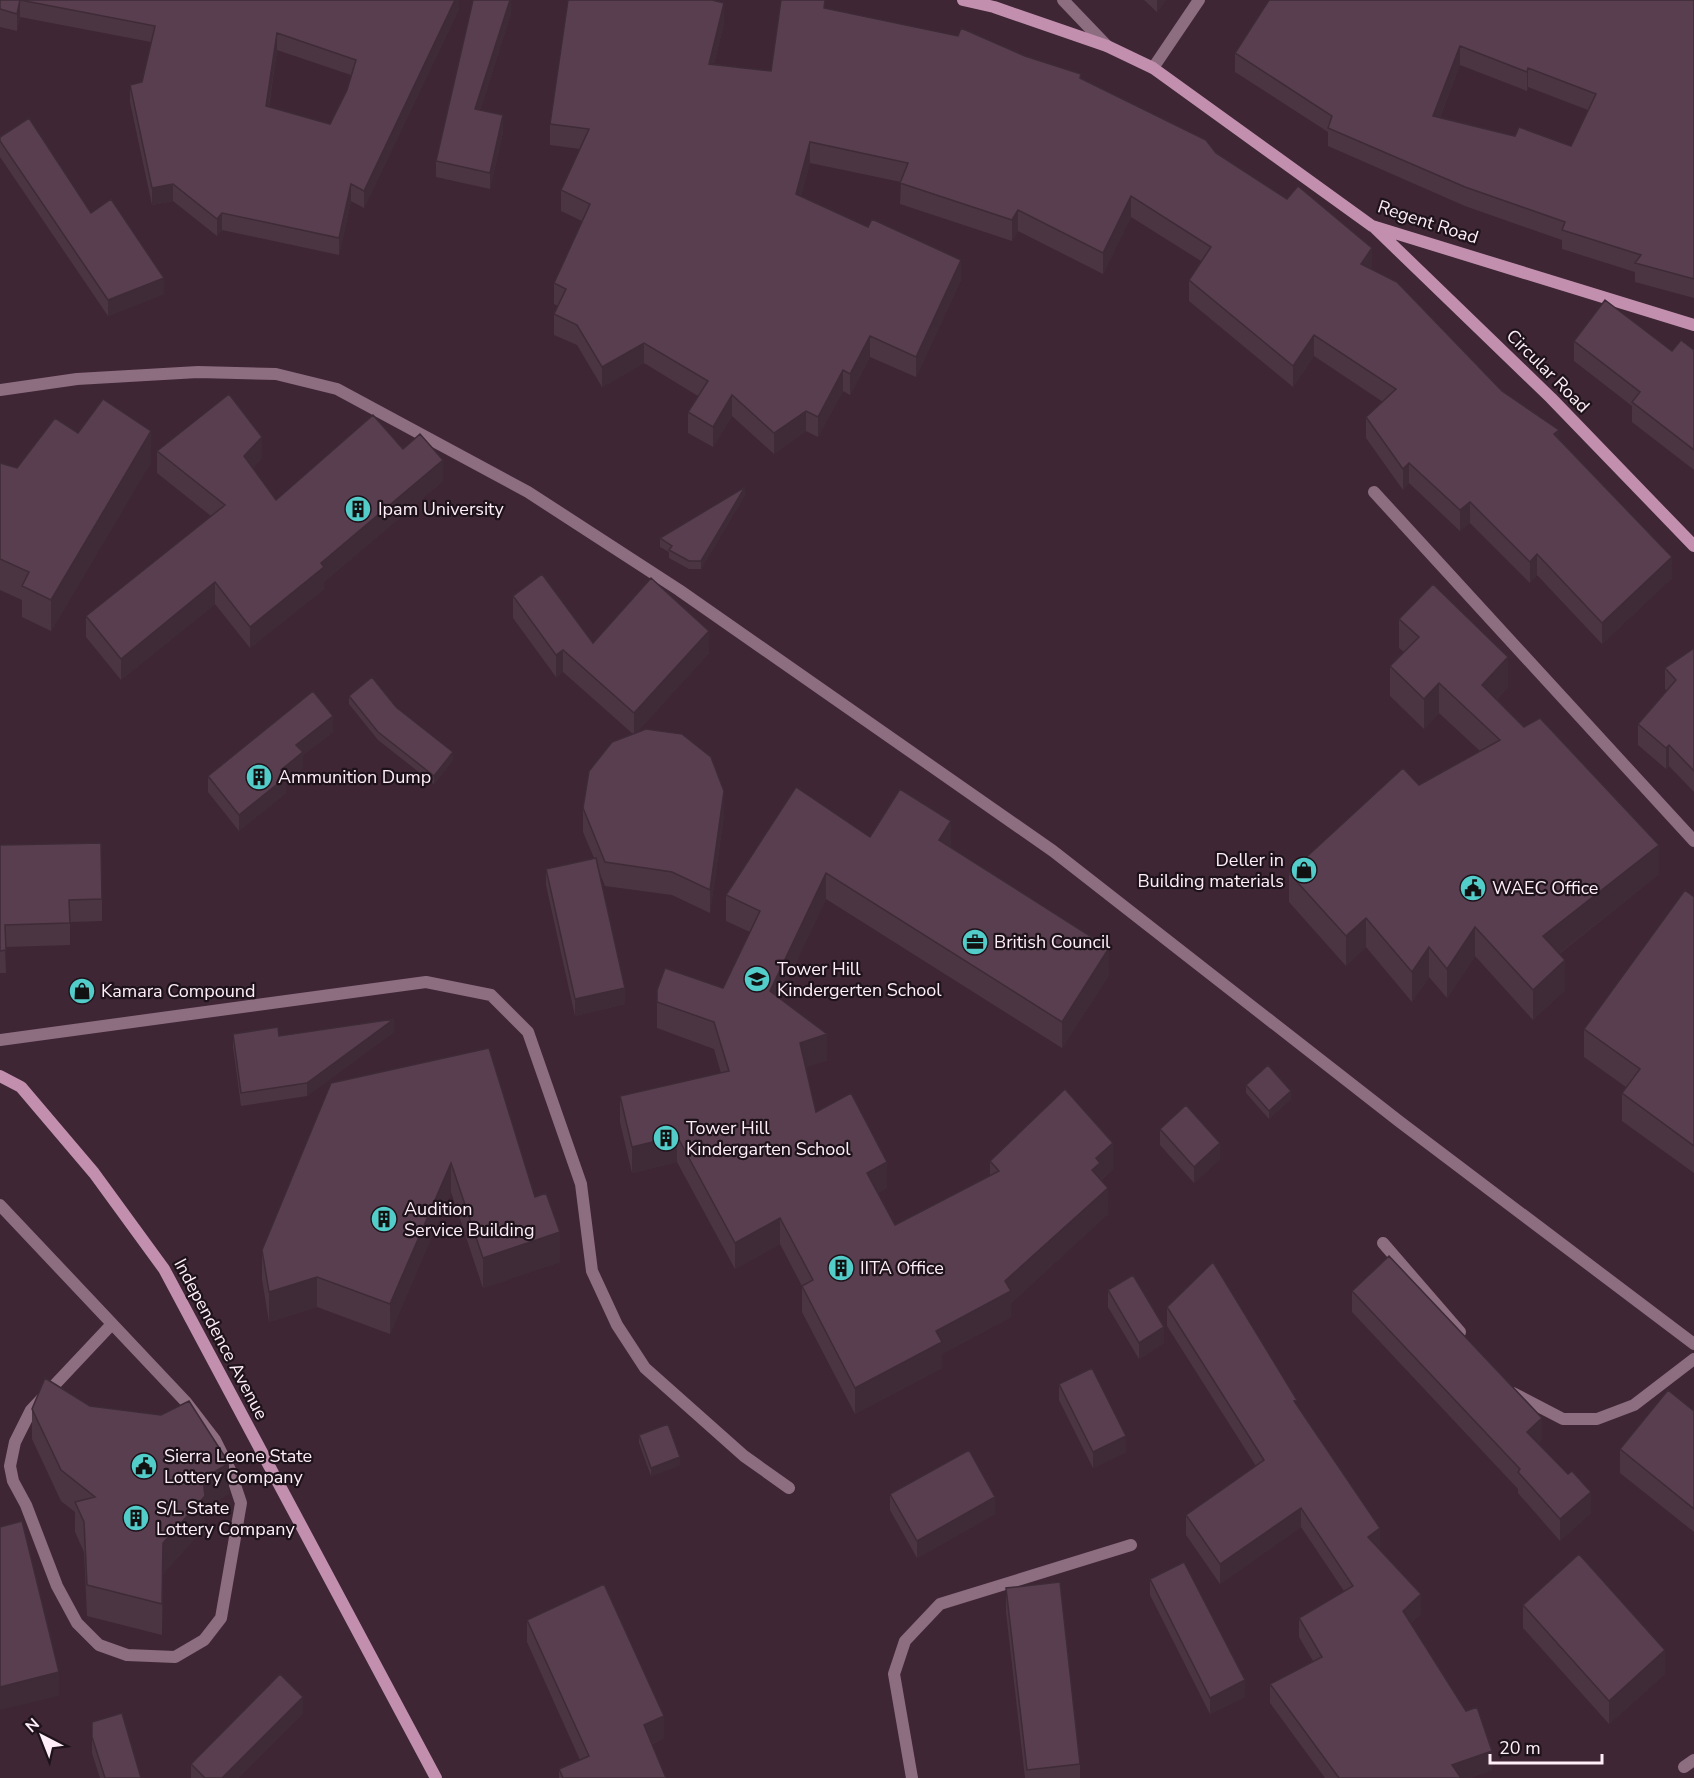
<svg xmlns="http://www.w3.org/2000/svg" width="1694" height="1778" viewBox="0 0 1694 1778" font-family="'Nunito Sans',sans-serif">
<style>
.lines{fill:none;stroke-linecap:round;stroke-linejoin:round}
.lane{stroke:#8d6d80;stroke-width:12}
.street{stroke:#8d6d80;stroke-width:12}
.secondary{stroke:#c290ae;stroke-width:12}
.wall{fill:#4c3543;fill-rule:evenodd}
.shaded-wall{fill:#3e2b37}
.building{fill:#583e4e;stroke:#3e2b37;stroke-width:1.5;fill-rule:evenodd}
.labels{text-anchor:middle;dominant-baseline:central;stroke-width:4.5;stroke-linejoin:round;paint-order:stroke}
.street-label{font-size:18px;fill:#ffeef8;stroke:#1e131a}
.poi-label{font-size:18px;fill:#ffeef8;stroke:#1e131a;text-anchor:start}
</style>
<rect width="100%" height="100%" fill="#3e2635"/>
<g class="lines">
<path class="lane" d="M 0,1040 L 426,982 L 491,995 L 528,1032 L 581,1184 L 592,1271 L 617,1325 L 645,1368 L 744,1456 L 789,1488
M 0,1205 L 185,1401 L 215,1440 L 230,1470 L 241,1503 L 221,1618 L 204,1640 L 175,1657 L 127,1655 L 99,1645 L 77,1623 L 57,1586 L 26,1505 L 13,1481 L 10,1466 L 15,1442 L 31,1410 L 112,1324
M 1383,1243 L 1460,1332
M 1513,1393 L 1563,1419 L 1597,1419 L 1634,1405 L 1694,1359
M 912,1778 L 894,1674 L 905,1641 L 940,1604 L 1131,1545"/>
<path class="street" d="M 1063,0 L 1107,46
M 1153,68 L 1199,0
M 0,390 L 77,379 L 198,372 L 276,374 L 337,389 L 528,492 L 679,590 L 1053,851 L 1400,1122 L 1694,1344
M 1374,492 L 1694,841
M 1684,1767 L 1694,1760"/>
<path class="secondary" d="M 963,0 L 994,7 L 1107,46 L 1153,68 L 1372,226 L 1694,325
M 1375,228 L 1551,398 L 1694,546
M 0,1076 L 21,1087 L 94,1173 L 164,1269 L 436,1778"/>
</g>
<path class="wall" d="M 0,0 L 459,0 L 459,9 L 364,208 L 351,201 L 339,255 L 222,230 L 217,236 L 173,201 L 152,205 L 130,102 L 130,85 L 142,82 L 151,42 L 20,17 L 17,31 L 0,27 ZM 277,50 L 351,75 L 347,90 L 330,124 L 269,107 Z
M 511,0 L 511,13 L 480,110 L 503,132 L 490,189 L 436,177 L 436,161 Z
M 1144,0 L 1166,0 L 1157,12 Z
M 1694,0 L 1694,298 L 1635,282 L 1635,272 L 1562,249 L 1562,240 L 1465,206 L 1328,146 L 1328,132 L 1235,72 L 1235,53 ZM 1460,65 L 1527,91 L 1528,87 L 1588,110 L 1571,146 L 1515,136 L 1440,117 Z
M 825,9 L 1081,79 L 1216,153 L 1372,269 L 1502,391 L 1559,438 L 1672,578 L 1602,644 L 1537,575 L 1530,583 L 1470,523 L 1460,531 L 1409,483 L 1403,490 L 1366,438 L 1366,417 L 1383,402 L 1314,356 L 1293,387 L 1189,301 L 1189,280 L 1201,261 L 1131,217 L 1103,274 L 1018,231 L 1012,241 L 900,204 L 901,182 L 810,163 L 801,196 L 961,280 L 916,377 L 870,357 L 850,395 L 843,391 L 818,437 L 806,431 L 774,454 L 732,416 L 713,447 L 688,433 L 688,412 L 698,396 L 644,363 L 602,387 L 577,345 L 554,335 L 554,314 L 558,306 L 554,304 L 554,283 L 582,221 L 561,211 L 561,190 L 580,149 L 550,145 L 550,124 L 724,23 L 714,64 L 771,71 Z
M 0,137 L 91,213 L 164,294 L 108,316 L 0,157 Z
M 1574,341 L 1672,351 L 1694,350 L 1694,470 L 1632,422 L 1632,406 L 1574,361 Z
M 78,433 L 151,462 L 51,631 L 22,617 L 22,600 L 0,590 L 0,463 L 17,468 Z
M 403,449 L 443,481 L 324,582 L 324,589 L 250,648 L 215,604 L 121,680 L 86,637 L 86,616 L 211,516 L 157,473 L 157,451 L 262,458 L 253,468 L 276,500 Z
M 745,495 L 701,569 L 689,569 L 669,558 L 669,552 L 660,547 L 660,538 Z
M 513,596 L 593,643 L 709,653 L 636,733 L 724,815 L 710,913 L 672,895 L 605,886 L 599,871 L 625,1004 L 575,1016 L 546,885 L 546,869 L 594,858 L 583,832 L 583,808 L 633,734 L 563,672 L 556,677 L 513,618 Z
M 1399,619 L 1508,687 L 1497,699 L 1659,874 L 1559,954 L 1565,990 L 1533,1020 L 1475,956 L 1447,998 L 1429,977 L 1412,1002 L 1366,947 L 1346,966 L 1289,902 L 1289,873 L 1419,785 L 1480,751 L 1439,713 L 1424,729 L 1390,696 L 1390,666 L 1404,652 L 1399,648 Z
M 1694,648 L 1694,792 L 1669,766 L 1666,769 L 1638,745 L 1638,724 L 1667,690 L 1665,689 L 1665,668 Z
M 349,696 L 396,707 L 453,760 L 434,784 L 378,740 L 349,704 Z
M 333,732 L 303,755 L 303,768 L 286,782 L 286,793 L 239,831 L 208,792 L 208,776 Z
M 870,837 L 951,848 L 1109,975 L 1062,1048 L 826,899 L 779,998 L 827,1060 L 806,1067 L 816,1112 L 887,1188 L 878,1193 L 895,1225 L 990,1175 L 990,1161 L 1113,1169 L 1101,1180 L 1108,1214 L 1011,1303 L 1011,1317 L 942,1354 L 942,1368 L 855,1414 L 802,1312 L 802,1286 L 780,1244 L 735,1269 L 677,1162 L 632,1173 L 620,1122 L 620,1096 L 721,1073 L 714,1049 L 657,1028 L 657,990 L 723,988 L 750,932 L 726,921 L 726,895 Z
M 0,845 L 102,899 L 102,921 L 70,922 L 70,945 L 5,947 L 6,973 L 0,973 Z
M 1694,897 L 1694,1173 L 1622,1121 L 1622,1093 L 1626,1087 L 1584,1057 L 1584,1029 Z
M 394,1032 L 307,1096 L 241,1106 L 233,1047 L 233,1034 L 279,1036 Z
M 331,1083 L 535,1197 L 560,1262 L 483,1288 L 451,1192 L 390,1334 L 317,1307 L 269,1322 L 262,1279 L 262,1250 Z
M 1246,1085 L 1291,1099 L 1269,1119 L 1246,1093 Z
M 1160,1129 L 1220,1159 L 1194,1183 L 1160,1145 Z
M 1108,1290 L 1164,1343 L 1139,1359 L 1108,1307 Z
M 1352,1291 L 1542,1439 L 1538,1443 L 1591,1513 L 1560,1541 L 1518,1493 L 1518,1489 L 1352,1312 Z
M 1167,1307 L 1297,1405 L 1380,1548 L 1379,1549 L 1421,1614 L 1411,1623 L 1492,1770 L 1470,1778 L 1325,1778 L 1270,1703 L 1270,1684 L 1313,1661 L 1299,1637 L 1299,1618 L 1344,1591 L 1301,1527 L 1220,1584 L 1186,1535 L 1186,1515 L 1256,1466 L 1167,1326 Z
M 1059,1384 L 1126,1452 L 1093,1468 L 1059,1400 Z
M 32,1409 L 229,1494 L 205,1508 L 205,1527 L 163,1574 L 162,1635 L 87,1616 L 84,1552 L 75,1532 L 75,1512 L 61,1501 L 32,1439 Z
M 1694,1411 L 1694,1532 L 1620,1473 L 1620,1449 Z
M 639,1435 L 680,1465 L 651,1476 L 639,1443 Z
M 890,1494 L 995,1514 L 917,1558 L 890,1510 Z
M 1150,1579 L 1245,1697 L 1210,1714 L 1150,1595 Z
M 1006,1588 L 1080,1764 L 1080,1778 L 1025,1778 L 1006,1612 Z
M 1523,1605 L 1665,1674 L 1609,1724 L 1523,1628 Z
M 527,1620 L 664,1738 L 652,1744 L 666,1778 L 559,1778 L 559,1769 L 580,1760 L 527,1642 Z
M 303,1713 L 238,1778 L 191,1778 L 191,1764 Z
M 92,1722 L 141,1778 L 100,1778 L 92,1753 Z"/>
<path class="shaded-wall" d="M 20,0 L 20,17 L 17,31 L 17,14 Z
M 455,0 L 459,0 L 459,9 L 364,208 L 364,191 Z
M 510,0 L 511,0 L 511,13 L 475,125 L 475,109 Z
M 1157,0 L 1166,0 L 1157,12 Z
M 724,3 L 724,23 L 709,84 L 709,64 Z
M 277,33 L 277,50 L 266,123 L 266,106 Z
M 1460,46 L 1460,65 L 1433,134 L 1433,116 Z
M 1528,68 L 1528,87 L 1527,91 L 1527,72 Z
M 503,115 L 503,132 L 490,189 L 490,173 Z
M 810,142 L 810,163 L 796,215 L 796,194 Z
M 173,184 L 173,201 L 152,205 L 152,188 Z
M 351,184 L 351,201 L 339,255 L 339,238 Z
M 1131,196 L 1131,217 L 1103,274 L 1103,253 Z
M 1018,210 L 1018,231 L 1012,241 L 1012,220 Z
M 222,213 L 222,230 L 217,236 L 217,219 Z
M 1372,248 L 1372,269 L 1361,285 L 1361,264 Z
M 961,260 L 961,280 L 916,377 L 916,357 Z
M 164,278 L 164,294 L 108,316 L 108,300 Z
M 1314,335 L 1314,356 L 1293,387 L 1293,366 Z
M 870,336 L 870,357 L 850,395 L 850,374 Z
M 644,343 L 644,363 L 602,387 L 602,367 Z
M 843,370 L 843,391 L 818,437 L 818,417 Z
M 732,395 L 732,416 L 713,447 L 713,427 Z
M 806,411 L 806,431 L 774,454 L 774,433 Z
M 1559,430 L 1559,451 L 1554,434 Z
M 151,431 L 151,462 L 51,631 L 51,600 Z
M 262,437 L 262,458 L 244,478 L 244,456 Z
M 443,460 L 443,481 L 324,582 L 324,589 L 250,648 L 250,627 L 321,563 Z
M 1409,463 L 1409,483 L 1403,490 L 1403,469 Z
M 745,487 L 745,495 L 701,569 L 701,561 Z
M 1470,502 L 1470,523 L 1460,531 L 1460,510 Z
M 1537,554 L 1537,575 L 1530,583 L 1530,562 Z
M 1672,557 L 1672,578 L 1602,644 L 1602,623 Z
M 215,582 L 215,604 L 121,680 L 121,659 Z
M 709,631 L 709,653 L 634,735 L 634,713 Z
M 563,650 L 563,672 L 556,677 L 556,655 Z
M 1508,657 L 1508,687 L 1482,714 L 1482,685 Z
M 1439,683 L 1439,713 L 1424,729 L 1424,699 Z
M 333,716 L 333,732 L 303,755 L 303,768 L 286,782 L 286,793 L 239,831 L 239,815 L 281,770 L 296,745 Z
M 1669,745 L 1669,766 L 1666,769 L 1666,748 Z
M 453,752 L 453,760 L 434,784 L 434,776 Z
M 724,791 L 724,815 L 710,913 L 710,890 Z
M 951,821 L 951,847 L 939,867 L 939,840 Z
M 1659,845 L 1659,874 L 1543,966 L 1543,936 Z
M 826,873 L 826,899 L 770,1017 L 770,991 Z
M 1366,918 L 1366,947 L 1346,966 L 1346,936 Z
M 1475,927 L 1475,956 L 1447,998 L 1447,969 Z
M 1429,947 L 1429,977 L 1412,1002 L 1412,972 Z
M 1109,948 L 1109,975 L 1062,1048 L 1062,1022 Z
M 1565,960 L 1565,990 L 1533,1020 L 1533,990 Z
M 625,988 L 625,1004 L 575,1016 L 575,999 Z
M 394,1019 L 394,1032 L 307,1096 L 307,1083 Z
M 827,1034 L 827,1060 L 800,1069 L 800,1043 Z
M 1291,1091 L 1291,1099 L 1269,1119 L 1269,1111 Z
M 677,1136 L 677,1162 L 632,1173 L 632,1147 Z
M 1113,1143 L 1113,1169 L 1100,1180 L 1092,1170 L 1096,1158 Z
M 1220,1143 L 1220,1159 L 1194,1183 L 1194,1167 Z
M 887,1162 L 887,1188 L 867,1199 L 867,1173 Z
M 451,1163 L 451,1192 L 390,1334 L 390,1304 Z
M 1108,1188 L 1108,1214 L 1011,1303 L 1011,1317 L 942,1354 L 942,1368 L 855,1414 L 855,1388 L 1005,1281 Z
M 780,1218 L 780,1244 L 735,1269 L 735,1243 Z
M 560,1232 L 560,1262 L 483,1288 L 483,1258 Z
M 317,1277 L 317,1307 L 269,1322 L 269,1292 Z
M 1164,1327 L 1164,1343 L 1139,1359 L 1139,1343 Z
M 1542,1418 L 1542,1439 L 1527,1454 L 1527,1432 Z
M 1126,1436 L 1126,1452 L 1093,1468 L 1093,1452 Z
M 680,1457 L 680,1465 L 651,1476 L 651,1468 Z
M 229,1463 L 229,1494 L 205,1508 L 205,1527 L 163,1574 L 162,1635 L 163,1543 L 203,1479 Z
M 1591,1492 L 1591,1513 L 1560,1541 L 1560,1519 Z
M 995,1497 L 995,1514 L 917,1558 L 917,1541 Z
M 1301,1508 L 1301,1527 L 1220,1584 L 1220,1564 Z
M 1380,1528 L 1380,1548 L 1368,1556 L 1368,1537 Z
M 1421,1594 L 1421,1614 L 1403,1630 L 1403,1611 Z
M 1665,1650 L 1665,1674 L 1609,1724 L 1609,1701 Z
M 59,1672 L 59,1696 L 0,1710 L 0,1687 Z
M 1245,1680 L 1245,1697 L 1210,1714 L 1210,1698 Z
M 303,1697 L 303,1713 L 238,1778 L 222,1778 Z
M 664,1716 L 664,1738 L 644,1747 L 644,1725 Z
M 1492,1751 L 1492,1770 L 1470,1778 L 1452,1778 L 1452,1765 Z"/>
<path class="building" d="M 0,0 L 455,0 L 364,191 L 351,184 L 339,238 L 222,213 L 217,219 L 173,184 L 152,188 L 130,85 L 142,82 L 155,26 L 20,0 L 17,14 L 0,9 ZM 277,33 L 356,60 L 347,90 L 330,124 L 266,106 Z
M 473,0 L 510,0 L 475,109 L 503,115 L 490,173 L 436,161 Z
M 568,0 L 712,0 L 724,3 L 709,64 L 771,71 L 781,0 L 825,0 L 824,8 L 958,36 L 961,28 L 1025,56 L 1081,74 L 1080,78 L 1206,140 L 1216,153 L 1287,199 L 1298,186 L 1372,248 L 1361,264 L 1397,282 L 1502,391 L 1559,430 L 1554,434 L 1672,557 L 1602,623 L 1537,554 L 1530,562 L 1470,502 L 1460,510 L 1409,463 L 1403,469 L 1366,417 L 1396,389 L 1314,335 L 1293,366 L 1189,280 L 1211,247 L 1131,196 L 1103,253 L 1018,210 L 1012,220 L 900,183 L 908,163 L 810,142 L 796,194 L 868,227 L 872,219 L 961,260 L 916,357 L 870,336 L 850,374 L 843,370 L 818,417 L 806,411 L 774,433 L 732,395 L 713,427 L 688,412 L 708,381 L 644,343 L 602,367 L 577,325 L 554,314 L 566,289 L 554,283 L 590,204 L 561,190 L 589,129 L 550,124 Z
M 1269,0 L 1694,0 L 1694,279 L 1635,263 L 1641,255 L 1562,230 L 1565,222 L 1465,187 L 1328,128 L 1332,116 L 1235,53 ZM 1460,46 L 1527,72 L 1528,68 L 1596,94 L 1571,146 L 1519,127 L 1515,136 L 1433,116 Z
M 29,118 L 91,213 L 111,199 L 164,278 L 108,300 L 0,141 L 0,137 Z
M 1605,300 L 1672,351 L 1681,340 L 1694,350 L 1694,450 L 1632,402 L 1640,392 L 1574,341 Z
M 229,394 L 262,437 L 244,456 L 276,500 L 373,415 L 403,449 L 420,434 L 443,460 L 321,563 L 324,567 L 250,627 L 215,582 L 121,659 L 86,616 L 225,505 L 157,451 Z
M 103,399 L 151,431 L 51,600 L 22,586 L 29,572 L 0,559 L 0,463 L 17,468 L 55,418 L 78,433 Z
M 745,487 L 701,561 L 689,561 L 669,550 L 672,546 L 660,538 Z
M 542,574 L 593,643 L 651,578 L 709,631 L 634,713 L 563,650 L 556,655 L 513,596 Z
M 1433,584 L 1508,657 L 1482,685 L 1524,727 L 1540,718 L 1659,845 L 1543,936 L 1565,960 L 1533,990 L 1475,927 L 1447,969 L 1429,947 L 1412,972 L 1366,918 L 1346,936 L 1289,873 L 1403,768 L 1419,785 L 1500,740 L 1439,683 L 1424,699 L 1390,666 L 1419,637 L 1399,619 Z
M 1694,648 L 1694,771 L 1669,745 L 1666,748 L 1638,724 L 1676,680 L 1665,668 Z
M 372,677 L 396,707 L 453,752 L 434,776 L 378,732 L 349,696 Z
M 313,691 L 333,716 L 296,745 L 303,752 L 281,770 L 286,777 L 239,815 L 208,776 Z
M 646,729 L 682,734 L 711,757 L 724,791 L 710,890 L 672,872 L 605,862 L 583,808 L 589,771 L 612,742 Z
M 796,787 L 870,837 L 900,789 L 951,821 L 939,840 L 1109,948 L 1062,1022 L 826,873 L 770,991 L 827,1034 L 800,1043 L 816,1112 L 851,1093 L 887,1162 L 867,1173 L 895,1225 L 999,1171 L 990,1161 L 1065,1089 L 1113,1143 L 1096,1158 L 1100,1163 L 1092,1170 L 1108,1188 L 1005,1281 L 1011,1291 L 936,1331 L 942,1342 L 855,1388 L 802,1286 L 813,1280 L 780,1218 L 735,1243 L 677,1136 L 632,1147 L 620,1096 L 729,1071 L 714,1022 L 657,1002 L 657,990 L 665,968 L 723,988 L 760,911 L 726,895 Z
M 101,843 L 102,899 L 69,900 L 70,923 L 5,925 L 6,950 L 0,951 L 0,845 Z
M 596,858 L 625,988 L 575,999 L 546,869 Z
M 1685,890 L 1694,897 L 1694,1146 L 1622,1093 L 1640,1069 L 1584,1029 Z
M 394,1019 L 307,1083 L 241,1093 L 233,1034 L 278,1027 L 279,1036 Z
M 489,1048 L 535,1197 L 546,1193 L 560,1232 L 483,1258 L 451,1163 L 390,1304 L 317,1277 L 269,1292 L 262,1250 L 331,1083 Z
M 1268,1065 L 1291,1091 L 1269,1111 L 1246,1085 Z
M 1186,1105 L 1220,1143 L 1194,1167 L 1160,1129 Z
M 1389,1256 L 1542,1418 L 1527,1432 L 1568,1474 L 1572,1471 L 1591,1492 L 1560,1519 L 1518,1472 L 1520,1469 L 1352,1291 Z
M 1213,1262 L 1297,1400 L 1294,1401 L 1380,1528 L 1368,1537 L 1421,1594 L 1403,1611 L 1466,1711 L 1477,1707 L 1492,1751 L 1452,1765 L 1461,1778 L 1339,1778 L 1270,1684 L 1322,1657 L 1299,1618 L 1353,1586 L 1301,1508 L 1220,1564 L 1186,1515 L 1264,1460 L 1167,1307 Z
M 1133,1275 L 1164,1327 L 1139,1343 L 1108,1290 Z
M 1092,1368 L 1126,1436 L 1093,1452 L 1059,1384 Z
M 45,1378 L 90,1406 L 161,1415 L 189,1401 L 229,1463 L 203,1479 L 205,1496 L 163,1543 L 162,1604 L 87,1585 L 84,1522 L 75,1502 L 95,1497 L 61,1470 L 32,1409 Z
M 1668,1390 L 1694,1411 L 1694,1509 L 1620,1449 Z
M 668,1424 L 680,1457 L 651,1468 L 639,1435 Z
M 969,1450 L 995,1497 L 917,1541 L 890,1494 Z
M 22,1521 L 59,1672 L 0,1687 L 0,1527 Z
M 1579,1554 L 1665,1650 L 1609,1701 L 1523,1605 Z
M 1184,1562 L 1245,1680 L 1210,1698 L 1150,1579 Z
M 1060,1582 L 1080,1764 L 1027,1770 L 1006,1588 Z
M 604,1584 L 664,1716 L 644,1725 L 666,1778 L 563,1778 L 559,1769 L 589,1756 L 527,1620 Z
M 280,1674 L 303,1697 L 222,1778 L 205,1778 L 191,1764 Z
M 122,1713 L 141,1778 L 105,1778 L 92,1737 L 92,1722 Z"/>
<defs>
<symbol id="building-disc" viewBox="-11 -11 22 22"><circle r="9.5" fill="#53cdca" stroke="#1e131a"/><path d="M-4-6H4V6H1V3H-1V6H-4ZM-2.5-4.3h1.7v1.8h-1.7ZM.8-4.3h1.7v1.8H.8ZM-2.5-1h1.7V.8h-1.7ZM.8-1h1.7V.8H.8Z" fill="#111"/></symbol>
<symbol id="shop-disc" viewBox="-11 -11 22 22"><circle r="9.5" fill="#53cdca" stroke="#1e131a"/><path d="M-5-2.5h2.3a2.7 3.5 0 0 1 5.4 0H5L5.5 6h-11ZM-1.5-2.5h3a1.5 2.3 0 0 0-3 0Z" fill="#111"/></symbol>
<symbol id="civic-disc" viewBox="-11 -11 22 22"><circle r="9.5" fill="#53cdca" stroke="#1e131a"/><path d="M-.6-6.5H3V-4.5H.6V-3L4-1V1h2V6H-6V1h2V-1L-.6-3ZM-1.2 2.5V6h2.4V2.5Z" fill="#111"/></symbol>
<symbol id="office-disc" viewBox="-11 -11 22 22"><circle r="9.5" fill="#53cdca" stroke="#1e131a"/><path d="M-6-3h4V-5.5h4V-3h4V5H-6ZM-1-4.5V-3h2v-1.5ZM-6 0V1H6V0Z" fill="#111"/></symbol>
<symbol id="school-disc" viewBox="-11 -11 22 22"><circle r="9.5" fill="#53cdca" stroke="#1e131a"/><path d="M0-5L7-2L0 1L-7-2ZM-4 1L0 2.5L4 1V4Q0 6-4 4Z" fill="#111"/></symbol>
</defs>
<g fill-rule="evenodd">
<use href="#building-disc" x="343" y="494" width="30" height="30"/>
<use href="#building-disc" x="244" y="762" width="30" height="30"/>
<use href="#shop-disc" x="1289" y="855" width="30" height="30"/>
<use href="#civic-disc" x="1458" y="873" width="30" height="30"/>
<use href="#office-disc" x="960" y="927" width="30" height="30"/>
<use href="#school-disc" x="742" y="964" width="30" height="30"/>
<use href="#shop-disc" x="67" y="976" width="30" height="30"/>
<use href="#building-disc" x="651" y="1123" width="30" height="30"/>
<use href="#building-disc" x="369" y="1204" width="30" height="30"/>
<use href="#building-disc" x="826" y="1253" width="30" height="30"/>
<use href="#civic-disc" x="129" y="1451" width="30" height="30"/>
<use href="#building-disc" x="121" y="1503" width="30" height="30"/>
</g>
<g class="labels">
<g class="street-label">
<text transform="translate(1428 222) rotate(18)">Regent Road</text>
<text transform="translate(1548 371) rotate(45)">Circular Road</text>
<text transform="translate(221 1339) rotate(62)">Independence Avenue</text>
</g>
<g class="poi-label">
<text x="378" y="509">Ipam University</text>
<text x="278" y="777">Ammunition Dump</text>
<text x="1284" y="860" text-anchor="end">Deller in<tspan x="1284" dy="21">Building materials</tspan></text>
<text x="1492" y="888">WAEC Office</text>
<text x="994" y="942">British Council</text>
<text x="777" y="969">Tower Hill<tspan x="777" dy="21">Kindergerten School</tspan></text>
<text x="101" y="991">Kamara Compound</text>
<text x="686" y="1128">Tower Hill<tspan x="686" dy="21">Kindergarten School</tspan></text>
<text x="404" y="1209">Audition<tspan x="404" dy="21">Service Building</tspan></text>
<text x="860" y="1268">IITA Office</text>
<text x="164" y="1456">Sierra Leone State<tspan x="164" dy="21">Lottery Company</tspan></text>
<text x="156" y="1508">S/L State<tspan x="156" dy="21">Lottery Company</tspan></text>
</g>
</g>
<g transform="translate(42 1736) rotate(318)" stroke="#1e131a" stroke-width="4.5" paint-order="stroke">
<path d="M0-4.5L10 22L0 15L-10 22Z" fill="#ffeef8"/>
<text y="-9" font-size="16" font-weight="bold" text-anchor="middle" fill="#ffeef8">N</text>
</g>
<path d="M1490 1754v9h112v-9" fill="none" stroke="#ffeef8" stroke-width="3"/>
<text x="1499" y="1754" font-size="18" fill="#ffeef8" stroke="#1e131a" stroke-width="4.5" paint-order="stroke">20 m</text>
</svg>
